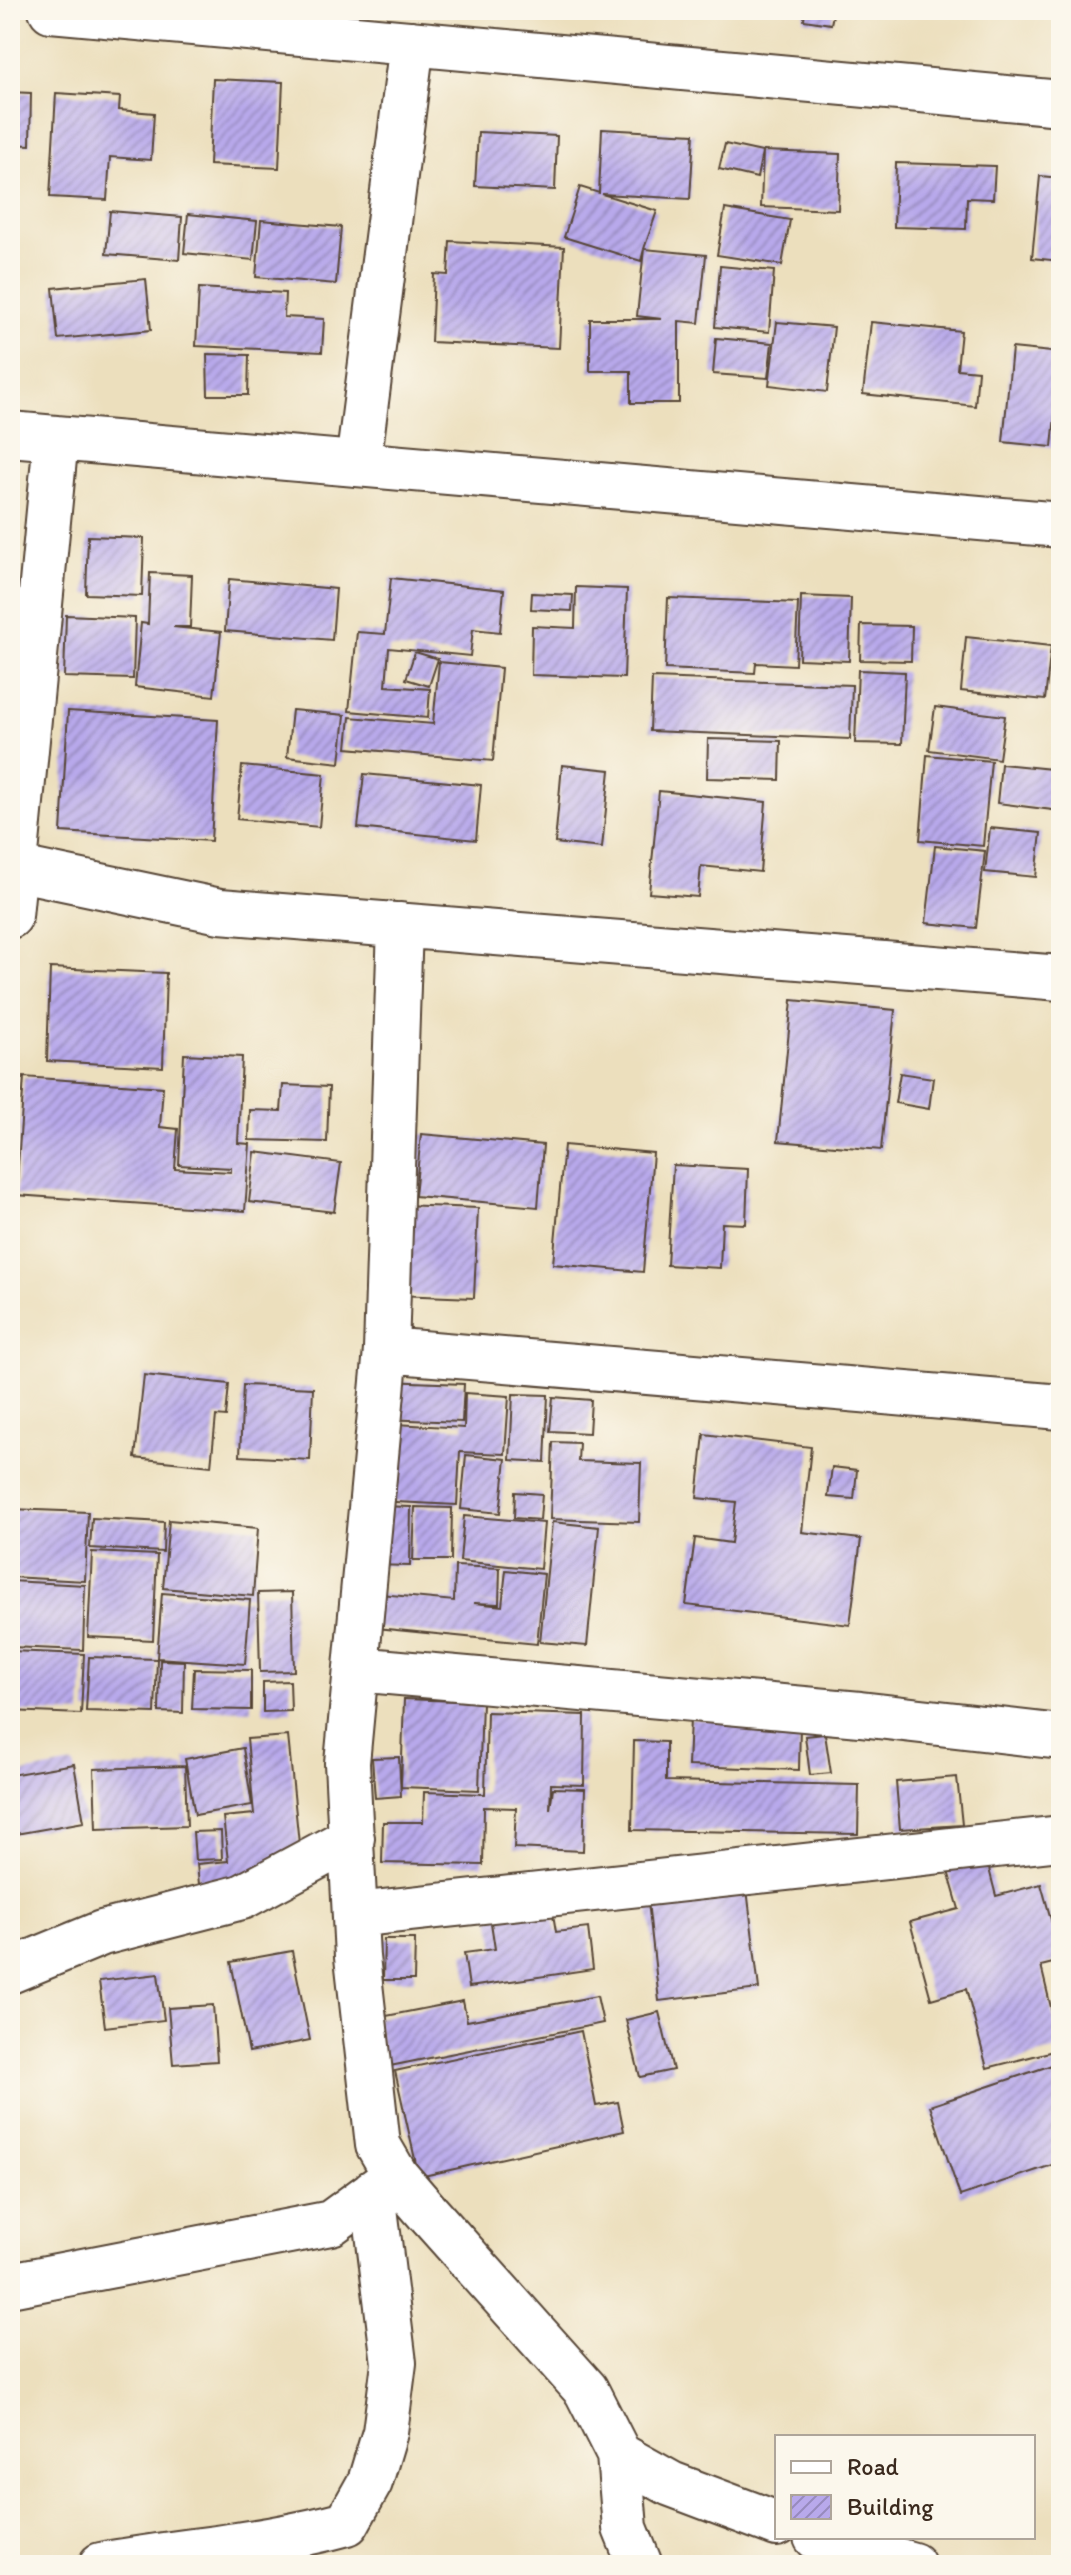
<svg xmlns="http://www.w3.org/2000/svg" width="1071" height="2575" viewBox="0 0 1071 2575" font-family="Itim,sans-serif">
<style>
.building{fill:url(#building-hatch)}
.lines{fill:none;stroke-linecap:round;stroke-linejoin:round}
.minor-casing{stroke:#564536;stroke-width:48}
.minor{stroke:#fff;stroke-width:44}
</style>
<defs>
<pattern id="building-hatch" width="6" height="6" patternUnits="userSpaceOnUse" patternTransform="scale(2)"><rect width="6" height="6" fill="#b8a9eb"/><path d="M-1 1l2-2M0 6l6-6M5 7l2-2" fill="none" stroke="#978abe"/></pattern>
</defs>
<rect width="100%" height="100%" fill="#fbf7ec"/>
<filter id="ink" filterUnits="userSpaceOnUse"><feTurbulence type="fractalNoise" baseFrequency=".0125" numOctaves="2"/><feDisplacementMap in="SourceGraphic" scale="16" xChannelSelector="R" yChannelSelector="G"/><feConvolveMatrix kernelMatrix="1 2 1 2 8 2 1 2 1" color-interpolation-filters="sRGB"/></filter>
<filter id="wash" filterUnits="userSpaceOnUse"><feTurbulence type="fractalNoise" baseFrequency=".006" numOctaves="4" result="noise"/><feDisplacementMap in="SourceGraphic" scale="32" xChannelSelector="R" yChannelSelector="G"/><feGaussianBlur stdDeviation="1.8" result="paint"/><feColorMatrix in="noise" values="0 0 0 0 0 0 0 0 0 0 0 0 0 0 0 0 0 1.4 0 .05"/><feComposite in="paint" operator="in"/></filter>
<g filter="url(#wash)">
<rect width="100%" height="100%" fill="#ecdfbd"/>
<g id="blocks">
<path class="building" d="M 805,10 L 834,10 L 831,24 L 804,20 Z
M 213,79 L 283,82 L 279,168 L 209,165 Z
M 10,92 L 31,93 L 30,145 L 10,144 Z
M 56,93 L 120,97 L 119,110 L 154,113 L 151,160 L 110,157 L 107,200 L 50,197 Z
M 602,129 L 694,134 L 690,199 L 602,194 L 657,211 L 644,249 L 706,255 L 699,323 L 679,321 L 679,403 L 631,403 L 631,371 L 590,371 L 590,319 L 662,319 L 637,316 L 644,249 L 641,261 L 564,237 L 580,187 L 599,193 Z
M 478,132 L 557,136 L 555,190 L 475,186 Z
M 725,144 L 762,152 L 757,178 L 719,169 Z
M 763,151 L 840,154 L 838,210 L 761,207 Z
M 896,163 L 995,166 L 993,199 L 967,198 L 966,229 L 894,227 Z
M 1040,176 L 1061,178 L 1061,261 L 1032,258 Z
M 725,209 L 790,220 L 782,265 L 717,255 Z
M 110,211 L 182,217 L 179,260 L 106,254 Z
M 188,214 L 257,221 L 253,260 L 184,253 Z
M 261,220 L 341,227 L 336,284 L 256,277 Z
M 450,241 L 564,247 L 559,348 L 431,342 L 434,274 L 448,275 Z
M 720,266 L 774,271 L 769,332 L 715,327 Z
M 10,277 L 18,278 L 15,342 L 10,341 Z
M 146,279 L 151,330 L 58,339 L 53,288 Z
M 199,288 L 285,293 L 284,317 L 324,319 L 322,352 L 196,346 Z
M 777,322 L 834,327 L 827,392 L 769,385 Z
M 871,322 L 961,331 L 957,369 L 978,371 L 975,406 L 863,394 Z
M 716,338 L 772,343 L 768,378 L 713,374 Z
M 1012,348 L 1061,353 L 1052,447 L 1003,442 Z
M 207,354 L 249,355 L 248,395 L 208,395 Z
M 88,536 L 144,538 L 142,596 L 86,594 Z
M 150,573 L 192,575 L 190,627 L 173,627 L 221,632 L 214,696 L 135,687 L 141,623 L 148,624 Z
M 391,578 L 504,590 L 500,632 L 473,629 L 470,656 L 389,648 L 386,686 L 430,689 L 428,718 L 349,711 L 357,632 L 385,634 Z
M 229,579 L 336,589 L 332,640 L 225,631 Z
M 576,587 L 627,589 L 624,678 L 531,675 L 532,626 L 575,628 Z
M 532,593 L 573,595 L 572,611 L 531,609 Z
M 801,596 L 851,598 L 849,661 L 799,659 Z
M 668,598 L 798,603 L 795,665 L 756,663 L 755,673 L 665,669 Z
M 66,615 L 135,618 L 133,679 L 64,677 Z
M 861,625 L 912,626 L 911,661 L 860,660 Z
M 966,637 L 1051,646 L 1045,700 L 961,691 Z
M 415,652 L 438,659 L 429,686 L 406,679 Z
M 439,662 L 501,668 L 493,761 L 347,748 L 350,717 L 433,724 Z
M 858,670 L 905,672 L 902,744 L 855,743 Z
M 652,678 L 852,685 L 850,739 L 650,731 Z
M 935,707 L 1005,716 L 999,759 L 929,750 Z
M 292,710 L 345,715 L 340,763 L 287,757 Z
M 68,711 L 218,720 L 211,841 L 61,832 Z
M 708,739 L 781,741 L 780,780 L 707,778 Z
M 927,755 L 991,761 L 983,846 L 920,840 Z
M 1001,764 L 1061,770 L 1061,811 L 997,803 Z
M 562,765 L 610,770 L 602,848 L 555,843 Z
M 242,766 L 324,774 L 319,827 L 237,819 Z
M 364,774 L 481,785 L 476,840 L 358,828 Z
M 659,791 L 766,802 L 760,872 L 701,866 L 698,897 L 649,893 Z
M 990,828 L 1041,833 L 1036,877 L 985,872 Z
M 935,846 L 985,851 L 976,928 L 926,923 Z
M 50,968 L 166,973 L 163,1067 L 47,1061 Z
M 792,1000 L 895,1010 L 881,1150 L 778,1141 Z
M 184,1054 L 242,1057 L 238,1143 L 250,1144 L 245,1211 L 16,1195 L 24,1077 L 163,1087 L 160,1127 L 178,1129 L 175,1169 L 231,1172 L 231,1168 L 179,1165 Z
M 900,1073 L 933,1078 L 929,1109 L 895,1103 Z
M 283,1085 L 329,1087 L 327,1142 L 249,1140 L 250,1110 L 281,1111 Z
M 421,1134 L 543,1145 L 538,1207 L 415,1196 Z
M 564,1145 L 653,1153 L 643,1272 L 553,1264 Z
M 255,1152 L 341,1163 L 334,1212 L 249,1202 Z
M 673,1165 L 748,1169 L 746,1224 L 722,1223 L 720,1268 L 667,1265 Z
M 401,1205 L 478,1208 L 474,1298 L 397,1295 Z
M 144,1375 L 229,1384 L 226,1417 L 216,1416 L 211,1466 L 135,1458 Z
M 385,1381 L 464,1384 L 462,1422 L 384,1419 Z
M 243,1385 L 313,1388 L 310,1460 L 240,1456 Z
M 465,1393 L 509,1396 L 505,1454 L 460,1452 L 457,1505 L 375,1501 L 379,1423 L 464,1428 Z
M 513,1394 L 548,1395 L 545,1462 L 510,1460 Z
M 553,1397 L 591,1400 L 589,1433 L 550,1431 Z
M 704,1434 L 811,1447 L 802,1532 L 861,1539 L 850,1625 L 686,1605 L 695,1538 L 731,1543 L 736,1502 L 697,1498 Z
M 553,1442 L 579,1443 L 578,1461 L 641,1463 L 639,1522 L 550,1519 Z
M 466,1455 L 506,1459 L 500,1513 L 461,1509 Z
M 832,1467 L 857,1470 L 854,1499 L 828,1497 Z
M 515,1492 L 542,1494 L 540,1520 L 514,1518 Z
M 375,1506 L 411,1507 L 410,1566 L 374,1565 Z
M 415,1507 L 452,1508 L 451,1560 L 413,1560 Z
M 10,1509 L 88,1512 L 85,1581 L 10,1577 Z
M 464,1516 L 544,1523 L 540,1569 L 460,1561 Z
M 92,1518 L 164,1522 L 163,1552 L 90,1548 Z
M 169,1520 L 258,1528 L 253,1596 L 163,1588 Z
M 552,1522 L 599,1527 L 587,1646 L 540,1642 Z
M 92,1552 L 157,1555 L 153,1640 L 88,1637 Z
M 455,1566 L 500,1568 L 499,1604 L 474,1603 L 502,1606 L 506,1570 L 544,1574 L 537,1644 L 367,1627 L 370,1593 L 454,1601 Z
M 10,1581 L 85,1585 L 83,1650 L 10,1647 Z
M 292,1592 L 294,1671 L 260,1672 L 258,1593 Z
M 162,1593 L 250,1600 L 245,1664 L 157,1658 Z
M 10,1651 L 84,1654 L 81,1714 L 10,1711 Z
M 89,1657 L 157,1659 L 155,1713 L 86,1711 Z
M 160,1660 L 184,1661 L 183,1713 L 159,1712 Z
M 194,1669 L 251,1670 L 251,1710 L 192,1709 Z
M 290,1681 L 291,1711 L 263,1712 L 263,1682 Z
M 404,1699 L 482,1702 L 479,1790 L 401,1787 Z
M 487,1712 L 585,1715 L 584,1785 L 551,1784 L 550,1809 L 553,1788 L 585,1789 L 583,1851 L 514,1848 L 516,1808 L 484,1807 L 483,1865 L 382,1863 L 383,1822 L 423,1822 L 424,1792 L 485,1794 Z
M 690,1719 L 800,1725 L 799,1770 L 688,1766 Z
M 825,1734 L 831,1773 L 810,1775 L 805,1736 Z
M 288,1736 L 303,1883 L 200,1894 L 197,1864 L 228,1861 L 223,1817 L 254,1814 L 247,1739 Z
M 634,1741 L 666,1742 L 666,1781 L 859,1785 L 858,1834 L 632,1830 Z
M 243,1748 L 252,1805 L 195,1815 L 185,1759 Z
M 399,1757 L 401,1796 L 375,1798 L 372,1758 Z
M 74,1764 L 84,1822 L 10,1835 L 10,1775 Z
M 185,1766 L 187,1826 L 96,1829 L 94,1769 Z
M 957,1777 L 962,1825 L 900,1829 L 896,1782 Z
M 221,1831 L 222,1859 L 195,1860 L 193,1832 Z
M 987,1861 L 996,1896 L 1041,1884 L 1061,1955 L 1061,1961 L 1041,1966 L 1061,2049 L 987,2068 L 966,1989 L 931,1999 L 910,1922 L 959,1909 L 948,1871 Z
M 747,1889 L 759,1989 L 659,2001 L 648,1901 Z
M 552,1908 L 556,1932 L 588,1928 L 593,1969 L 469,1987 L 464,1953 L 495,1949 L 490,1916 Z
M 384,1939 L 415,1939 L 414,1980 L 383,1980 Z
M 292,1951 L 310,2040 L 249,2052 L 231,1962 Z
M 158,1974 L 164,2020 L 105,2027 L 99,1981 Z
M 597,1996 L 603,2023 L 385,2067 L 376,2018 L 463,2001 L 467,2021 Z
M 213,2005 L 217,2061 L 173,2064 L 168,2008 Z
M 659,2012 L 673,2070 L 640,2077 L 626,2020 Z
M 581,2031 L 596,2106 L 618,2102 L 624,2131 L 419,2177 L 395,2071 Z
M 1061,2062 L 1061,2162 L 960,2196 L 930,2106 Z"/>
</g>
</g>
<g filter="url(#ink)">
<use href="#blocks" fill-opacity="0" stroke="#564536" stroke-width="2"/>
<g class="lines">
<defs>
<path id="minor" d="M 51,10 L 1061,103
M 10,434 L 1061,525
M 358,464 L 412,43
M 15,868 L 220,911 L 1061,978
M 10,916 L 56,438
M 400,925 L 386,1350 L 347,1763 L 357,1957 L 378,2145 L 396,2176 L 427,2212 L 586,2390 L 619,2455 L 625,2528 L 640,2565
M 386,1350 L 1061,1407
M 356,1669 L 860,1714 L 1061,1737
M 355,1915 L 1061,1838
M 10,1971 L 102,1933 L 242,1897 L 352,1838
M 10,2285 L 331,2223 L 394,2177
M 619,2455 L 671,2484 L 777,2524
M 816,2537 L 913,2565
M 101,2565 C 183,2550 267,2545 347,2523 L 370,2482 L 385,2432 L 394,2363 L 373,2192"/>
</defs>
<use href="#minor" class="minor-casing"/>
<use href="#minor" class="minor"/>
</g>
</g>
<rect width="1071" height="2575" fill="none" stroke="#fbf7ec" stroke-width="40"/>
<rect x="775" y="2435" width="260" height="104" fill="#fbf7ec" stroke="#aea59a" stroke-width="2"/>
<rect x="791" y="2461" width="40" height="12" fill="#ffffff" stroke="#aea59a" stroke-width="2"/>
<text x="847" y="2475" font-size="24" fill="#3b2a1e">Road</text>
<rect x="791" y="2495" width="40" height="24" fill="url(#building-hatch)" stroke="#aea59a" stroke-width="2"/>
<text x="847" y="2515" font-size="24" fill="#3b2a1e">Building</text>
</svg>
